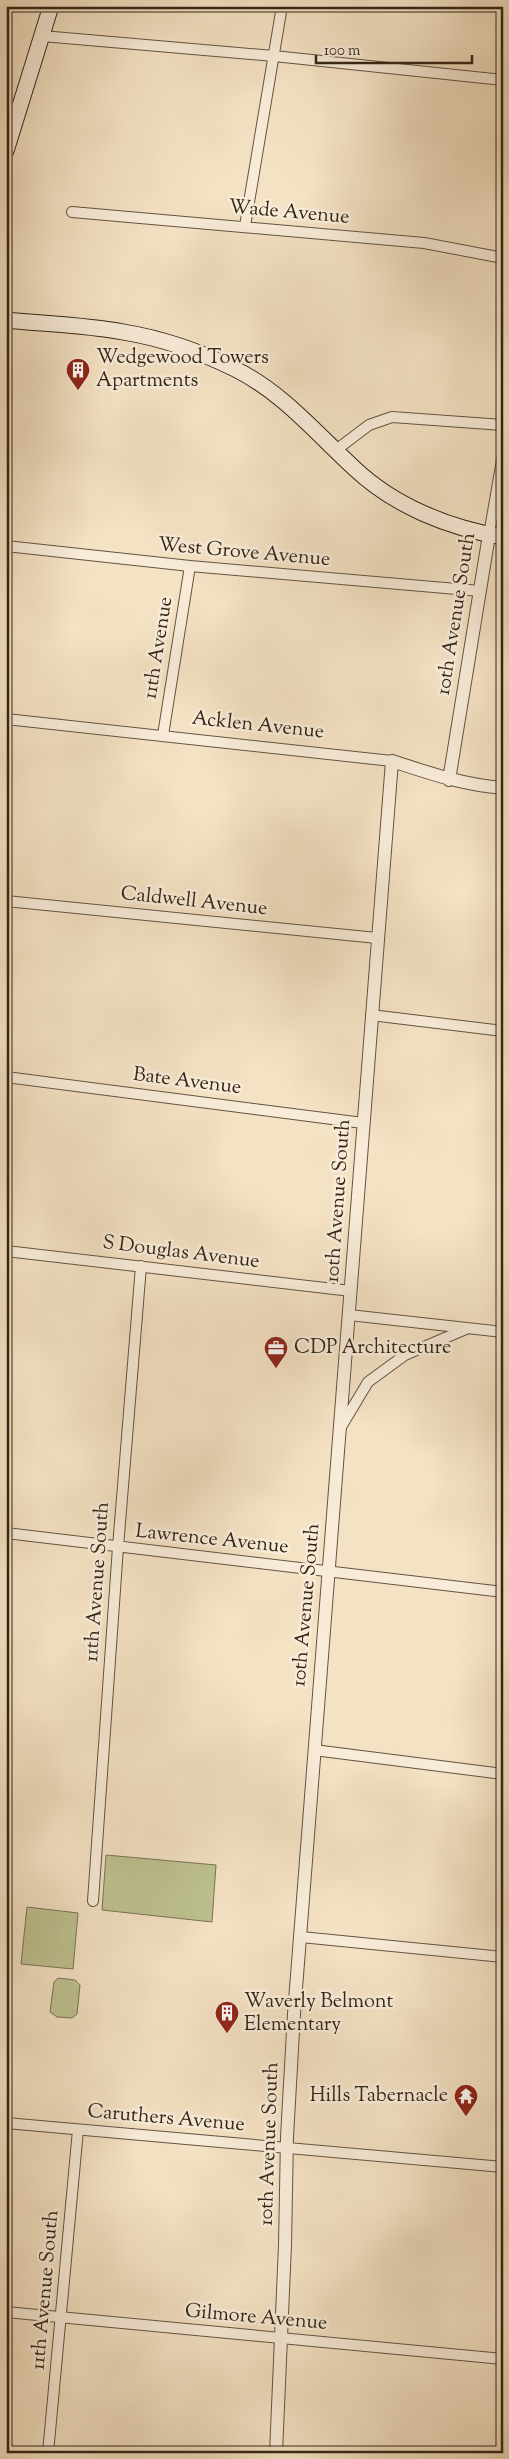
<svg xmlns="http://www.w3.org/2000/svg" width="509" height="2459" viewBox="0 0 509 2459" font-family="'Sorts Mill Goudy',serif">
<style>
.green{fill:#bec292;stroke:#787454}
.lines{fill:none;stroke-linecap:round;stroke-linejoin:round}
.minor-casing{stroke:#635442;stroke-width:12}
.tertiary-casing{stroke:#635442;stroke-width:14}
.secondary-casing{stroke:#332516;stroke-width:17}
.minor{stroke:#f8ecd9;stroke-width:10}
.tertiary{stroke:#f8ecd9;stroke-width:12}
.secondary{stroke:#f8ecd9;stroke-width:15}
.labels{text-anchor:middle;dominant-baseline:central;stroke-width:5;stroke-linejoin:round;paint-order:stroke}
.street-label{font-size:20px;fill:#332516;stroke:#f8ecd9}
.poi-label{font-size:20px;fill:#332516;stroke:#f8ecd9;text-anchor:start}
</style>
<rect width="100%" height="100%" fill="#f4e2c4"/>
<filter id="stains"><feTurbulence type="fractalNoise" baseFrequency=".004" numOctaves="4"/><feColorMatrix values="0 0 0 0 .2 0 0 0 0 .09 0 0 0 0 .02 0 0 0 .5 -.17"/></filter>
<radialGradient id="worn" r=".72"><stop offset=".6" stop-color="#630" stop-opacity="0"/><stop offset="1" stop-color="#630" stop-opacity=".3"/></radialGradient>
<path class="green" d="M 106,1855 L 216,1865 L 212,1922 L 102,1910 Z
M 27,1907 L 78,1913 L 73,1969 L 21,1964 Z
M 58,1978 L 75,1980 L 80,1985 L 77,2014 L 72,2018 L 57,2017 L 50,2012 L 54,1982 Z"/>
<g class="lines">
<defs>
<path id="minor" d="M 42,36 L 274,56 L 503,80
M 72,212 L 424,243 L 503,258
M 245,226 L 282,6
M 336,450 L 369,425 L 392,417 L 503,425
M 489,535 L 503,454
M 6,546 L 190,566 L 480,591
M 6,719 L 392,761
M 163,735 L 190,566
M 6,901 L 377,938
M 371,1015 L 503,1031
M 6,1077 L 363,1123
M 6,1251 L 351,1291
M 349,1315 L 503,1332
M 341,1427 L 368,1382 L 405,1355 L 466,1329
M 6,1533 L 503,1592
M 314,1750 L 503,1774
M 93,1901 L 118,1547 L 141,1266
M 301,1937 L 503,1957
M 6,2123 L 503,2167
M 6,2312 L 503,2359
M 48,2453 L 78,2130"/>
<path id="tertiary" d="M 449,780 L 489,535
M 276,2453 L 285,2245 L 287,2137 L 294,2014 L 392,761 C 429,773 463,785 503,788"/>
<path id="secondary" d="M 6,151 L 51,6
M 6,320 C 45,324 85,325 123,332 C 160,338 201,352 235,369 C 282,392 316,433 354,468 C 394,506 449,528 503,537"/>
</defs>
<use href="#minor" class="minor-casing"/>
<use href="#tertiary" class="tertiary-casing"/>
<use href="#secondary" class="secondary-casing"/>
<use href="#minor" class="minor"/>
<use href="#tertiary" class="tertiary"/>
<use href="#secondary" class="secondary"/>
</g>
<defs>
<symbol id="building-pin" viewBox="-11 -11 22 30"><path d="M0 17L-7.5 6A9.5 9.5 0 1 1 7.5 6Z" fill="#8f2418" stroke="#f8ecd9"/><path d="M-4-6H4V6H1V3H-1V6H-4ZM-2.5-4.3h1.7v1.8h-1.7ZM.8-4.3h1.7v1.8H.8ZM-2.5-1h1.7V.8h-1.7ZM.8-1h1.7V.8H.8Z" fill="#fff"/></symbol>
<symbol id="office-pin" viewBox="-11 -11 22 30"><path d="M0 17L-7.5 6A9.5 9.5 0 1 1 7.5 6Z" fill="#8f2418" stroke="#f8ecd9"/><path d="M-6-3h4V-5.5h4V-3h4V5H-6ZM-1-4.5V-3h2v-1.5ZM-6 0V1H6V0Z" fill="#fff"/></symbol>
<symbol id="temple-pin" viewBox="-11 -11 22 30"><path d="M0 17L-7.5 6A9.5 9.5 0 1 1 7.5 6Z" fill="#8f2418" stroke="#f8ecd9"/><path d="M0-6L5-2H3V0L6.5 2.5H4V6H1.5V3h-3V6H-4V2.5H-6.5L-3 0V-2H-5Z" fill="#fff"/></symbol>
</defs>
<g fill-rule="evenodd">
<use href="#building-pin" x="64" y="356" width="28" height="38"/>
<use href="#office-pin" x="262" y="1334" width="28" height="38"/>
<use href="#building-pin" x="213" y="1999" width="28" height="38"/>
<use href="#temple-pin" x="452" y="2082" width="28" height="38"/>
</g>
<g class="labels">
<g class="street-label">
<text transform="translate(289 213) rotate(5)">Wade Avenue</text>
<text transform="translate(244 553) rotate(5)">West Grove Avenue</text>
<text transform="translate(457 614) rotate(-81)">10th Avenue South</text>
<text transform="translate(159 648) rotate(-81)">11th Avenue</text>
<text transform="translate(258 726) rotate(6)">Acklen Avenue</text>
<text transform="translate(194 902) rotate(6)">Caldwell Avenue</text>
<text transform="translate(187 1082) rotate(7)">Bate Avenue</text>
<text transform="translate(339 1201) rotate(-86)">10th Avenue South</text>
<text transform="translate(181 1253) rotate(7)">S Douglas Avenue</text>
<text transform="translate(212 1540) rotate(6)">Lawrence Avenue</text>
<text transform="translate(98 1582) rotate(-86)">11th Avenue South</text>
<text transform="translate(307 1605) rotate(-85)">10th Avenue South</text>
<text transform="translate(166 2119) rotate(5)">Caruthers Avenue</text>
<text transform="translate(270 2144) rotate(-88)">10th Avenue South</text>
<text transform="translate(46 2290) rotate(-85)">11th Avenue South</text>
<text transform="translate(256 2318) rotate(5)">Gilmore Avenue</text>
</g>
<g class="poi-label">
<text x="96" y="358">Wedgewood Towers<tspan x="96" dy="23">Apartments</tspan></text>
<text x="294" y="1348">CDP Architecture</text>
<text x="244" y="2002">Waverly Belmont<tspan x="244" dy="23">Elementary</tspan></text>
<text x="448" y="2096" text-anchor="end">Hills Tabernacle</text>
</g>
</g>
<rect width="509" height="2459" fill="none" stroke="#f4e2c4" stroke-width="25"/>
<rect x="8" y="8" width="494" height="2444" fill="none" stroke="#332516" stroke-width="2.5"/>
<rect x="12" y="12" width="484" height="2434" fill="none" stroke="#332516"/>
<path d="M316 55v8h156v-8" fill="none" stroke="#332516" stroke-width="2.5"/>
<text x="324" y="55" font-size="15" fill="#332516" stroke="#f8ecd9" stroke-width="4" paint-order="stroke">100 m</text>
<rect width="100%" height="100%" filter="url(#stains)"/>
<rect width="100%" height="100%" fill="url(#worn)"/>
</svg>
